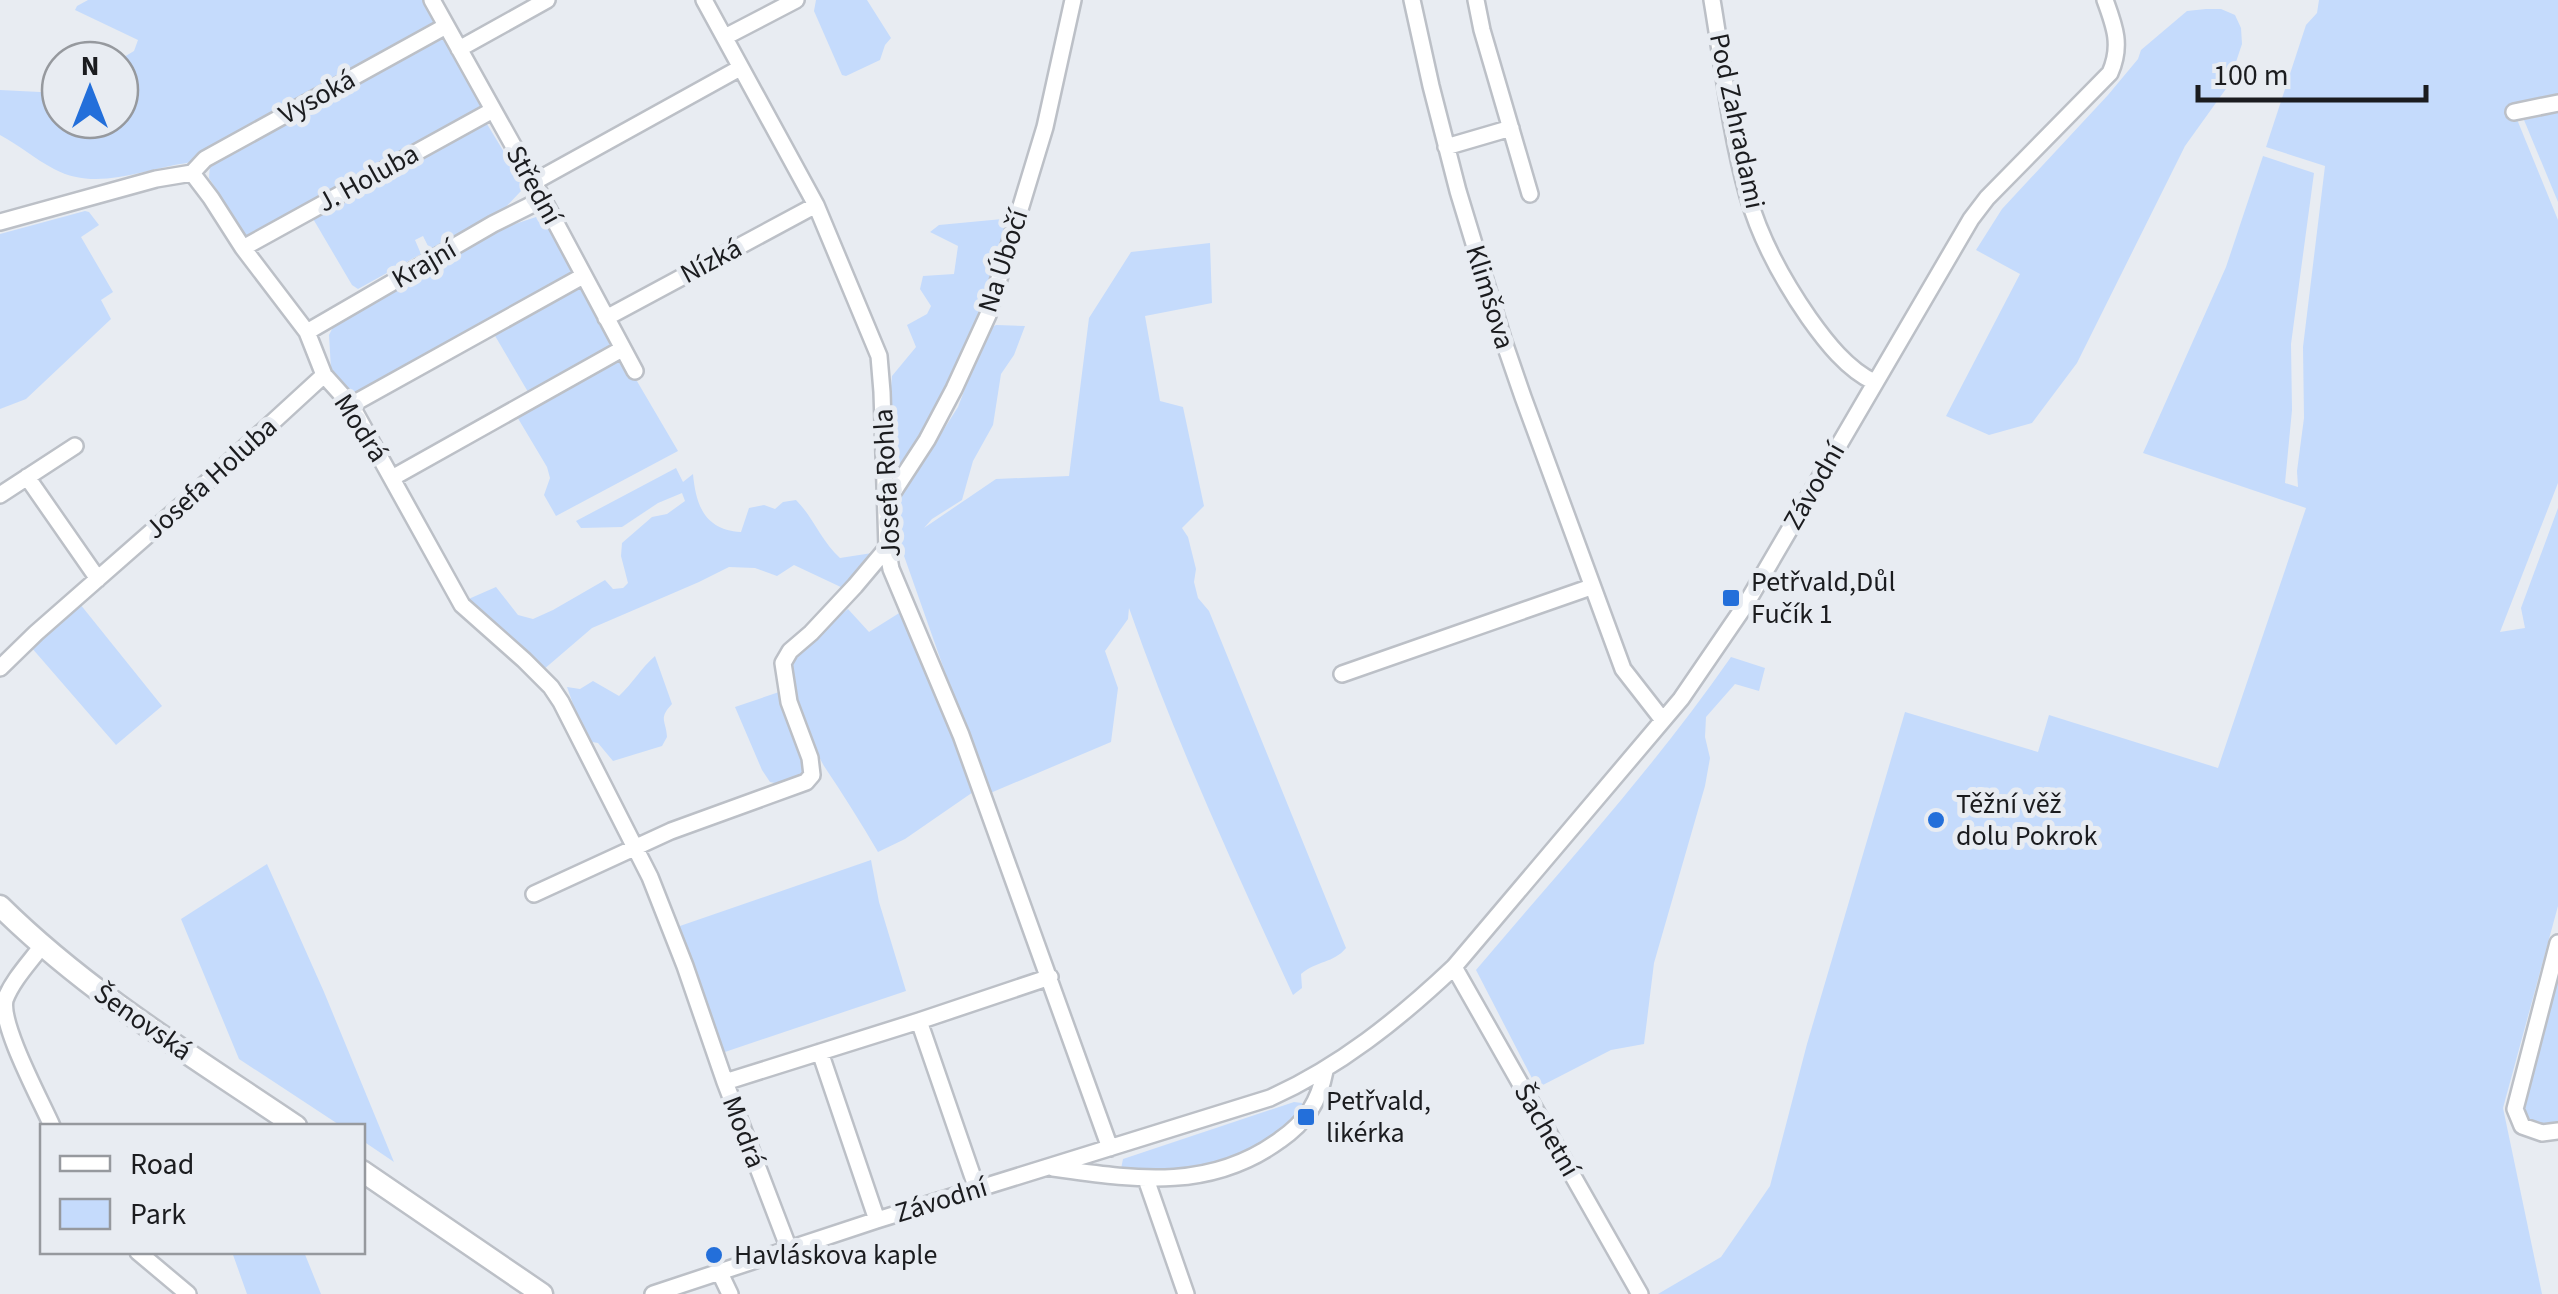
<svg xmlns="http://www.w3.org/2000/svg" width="2558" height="1294" viewBox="0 0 2558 1294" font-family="'Source Sans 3',sans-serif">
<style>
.green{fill:#c5dbfc}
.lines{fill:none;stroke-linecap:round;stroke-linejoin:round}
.minor-casing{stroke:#bcc0c7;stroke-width:20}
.major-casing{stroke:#bcc0c7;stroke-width:25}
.minor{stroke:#fff;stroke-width:15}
.major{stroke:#fff;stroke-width:20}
.poi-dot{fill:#236fda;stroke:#e8ecf2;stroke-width:4}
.labels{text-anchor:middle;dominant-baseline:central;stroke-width:10;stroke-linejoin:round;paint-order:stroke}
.street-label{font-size:28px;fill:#1b1c1f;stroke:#e8ecf2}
.poi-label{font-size:28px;fill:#1b1c1f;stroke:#e8ecf2;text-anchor:start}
</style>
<rect width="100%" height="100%" fill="#e8ecf2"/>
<path class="green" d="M 88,0 L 423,0 L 434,21 L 434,26 L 187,163 C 143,169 97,192 54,169 C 35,159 19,145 0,135 L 0,90 L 60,93 L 60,120 L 120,120 L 119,60 L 134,51 L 138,40 L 75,10 L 77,6 Z
M 816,0 L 867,0 L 891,38 L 885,45 L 880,60 L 846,76 L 842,75 L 814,11 Z
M 2319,0 L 2558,0 L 2558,96 L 2524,103 L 2514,112 L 2558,220 L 2558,483 L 2500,632 L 2525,628 L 2521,608 L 2558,508 L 2558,906 L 2503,1108 L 2542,1294 L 1658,1294 L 1721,1257 L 1770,1186 L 1807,1044 L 1905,712 L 2038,752 L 2049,715 L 2218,768 L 2306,508 L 2143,453 L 2226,267 L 2263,156 L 2314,173 L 2291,344 L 2292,410 L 2285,483 L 2298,487 L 2297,471 L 2304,418 L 2303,347 L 2325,166 L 2266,147 L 2306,25 L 2317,13 Z
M 2206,9 L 2221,9 L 2235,15 L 2241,28 L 2242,44 L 2228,86 L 2185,146 L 2077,363 L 2032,423 L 1989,435 L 1946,416 L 2020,274 L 1976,250 L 2002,209 L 2108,95 L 2138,59 L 2141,50 L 2187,11 Z
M 437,38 L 445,41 L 482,109 L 253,237 L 246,236 L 209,178 L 210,165 Z
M 2558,112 L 2558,202 L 2524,120 Z
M 477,123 L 487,124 L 522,182 L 521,191 L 503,210 L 430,250 L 423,236 L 415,240 L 421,254 L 358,289 L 352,285 L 312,217 Z
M 85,211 L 89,212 L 99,225 L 81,237 L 113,292 L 101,300 L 111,319 L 26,399 L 0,409 L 0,234 Z
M 536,217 L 543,218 L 576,272 L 349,399 L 335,380 L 331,369 L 329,335 L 338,317 L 421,276 L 428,270 L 509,226 Z
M 1013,218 C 990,286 968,357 934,420 C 921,442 906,464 892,485 L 889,409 L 892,376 L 916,347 L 907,325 L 927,314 L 931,306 L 920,289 L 923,276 L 954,274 L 958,246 L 930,232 L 939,225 Z
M 1210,243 L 1212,303 L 1145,316 L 1160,401 L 1183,407 L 1204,506 L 1182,528 L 1188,537 L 1196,569 L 1194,582 L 1198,598 L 1209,611 L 1346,948 C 1334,963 1316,961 1301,974 L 1302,988 L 1293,995 C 1234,867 1175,740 1129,608 L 1128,619 L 1105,651 L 1118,688 L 1111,742 L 988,794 L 903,553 L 896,548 L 893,518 L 895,506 L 958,407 L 987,330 L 996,325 L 1025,326 L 1014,355 L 1001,374 L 993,425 L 973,461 L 962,500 L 932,519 L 924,528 L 996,479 L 1069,476 L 1089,318 L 1131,252 Z
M 580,285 L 584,287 L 614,346 L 531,397 L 491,329 Z
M 618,358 L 624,359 L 678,451 L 556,516 L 544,495 L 550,478 L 547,467 L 516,415 Z
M 676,468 L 683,482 L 693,474 C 696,506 705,530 741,532 L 749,508 L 764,505 L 775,509 L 783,502 L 796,500 C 814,518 821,541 840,558 L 872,553 L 871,556 L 845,589 L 794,565 L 777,576 L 755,568 L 729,567 L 699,582 L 592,628 L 543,670 L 464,601 L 496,587 L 518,615 L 533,619 L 553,610 L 605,580 L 613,589 L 623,588 L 628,583 L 621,556 L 622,543 L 652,517 L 667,514 L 685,501 L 682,493 L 658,503 L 622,527 L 581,528 L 576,521 Z
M 80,604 L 162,706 L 116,745 L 31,647 Z
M 848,609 L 869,632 L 904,610 L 976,790 L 905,839 L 878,852 C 861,823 843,794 824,766 C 815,751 787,677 791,662 C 796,644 833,621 848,609 Z
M 655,656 L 672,704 C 658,719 666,720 667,737 L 662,746 L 613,761 L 598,743 L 586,741 L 567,687 L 580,689 L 593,681 L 619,696 C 633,683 641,668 655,656 Z
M 1731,657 L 1765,668 L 1759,691 L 1735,684 L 1706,717 L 1705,737 L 1710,758 L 1705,786 L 1654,963 L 1644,1044 L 1611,1050 L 1537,1088 L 1476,970 C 1563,867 1654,768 1731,657 Z
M 782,691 L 809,767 L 802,777 L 779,784 L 770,782 L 762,770 L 735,707 Z
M 871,860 L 879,902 L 906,991 L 722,1053 L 677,927 Z
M 267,864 L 324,992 L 394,1162 L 363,1141 L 362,1126 L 341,1126 L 239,1059 L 181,919 Z
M 2558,972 L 2558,1131 L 2542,1133 L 2520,1114 Z
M 1294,1102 L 1302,1103 L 1302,1110 C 1257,1161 1187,1176 1121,1169 L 1123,1159 Z
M 232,1252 L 304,1252 L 321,1294 L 247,1294 Z"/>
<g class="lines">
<defs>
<path id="minor" d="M 432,0 L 543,199 L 635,371
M 704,0 L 816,205 L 879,356 L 882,392 L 887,548 L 891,569 L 961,735 L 1110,1148
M 1412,0 L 1431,86 L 1458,191 L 1503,339 L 1523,397 L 1623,669 L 1662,719
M 1476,0 L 1482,30 L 1530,194
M 1712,0 C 1723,65 1730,132 1748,196 C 1760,238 1784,282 1809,318 C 1826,342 1847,369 1874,382
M 725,37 L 796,0
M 459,49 L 547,0
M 2514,112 L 2558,103
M 1446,147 L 1511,128
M 192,173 L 205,159 L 446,26
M 534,182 L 740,68
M 0,222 L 156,179 L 192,173 L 211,198 L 243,248 L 307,332 L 324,375 L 351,405 L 462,605 L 524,660 L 551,687 L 561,702 L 650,877 L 685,966 L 725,1082 L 789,1249
M 243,248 L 493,110
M 606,318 L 816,205
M 307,332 L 493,224 L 543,199
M 351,405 L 583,276
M 27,477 L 98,579
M 392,478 L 622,349
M 0,495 L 75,446
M 886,503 L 927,440 L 954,389 L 988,315 L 1045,127 L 1073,0
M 0,668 L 36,633 L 191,497 L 324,375
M 1342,674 L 1591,587
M 534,894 L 671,831 L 806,782 L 812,775 L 810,758 L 789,702 L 783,663 L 790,651 L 811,633 L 855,586 L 887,548
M 2558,943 L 2515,1109 L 2522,1126 L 2542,1133 L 2558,1131
M 41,947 C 29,963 12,981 5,1000 C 0,1025 40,1099 52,1126
M 1454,967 L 1640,1294
M 919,1021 L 977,1189
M 820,1052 L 877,1220
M 725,1082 L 919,1021 L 1050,977
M 1053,1168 C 1133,1179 1209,1192 1280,1140 C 1306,1122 1319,1102 1325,1071
M 1146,1179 L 1186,1294
M 138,1252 L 188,1294
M 720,1273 L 730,1294
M 653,1294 L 877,1220 L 1270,1098 C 1339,1067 1398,1020 1454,967 L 1681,699 L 1746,604 L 1971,219 L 1987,198 L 2110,73 C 2122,46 2115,27 2105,0"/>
<path id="major" d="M 0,906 C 88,993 194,1057 296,1126
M 362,1171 L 542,1294"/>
</defs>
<use href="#minor" class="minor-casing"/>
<use href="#major" class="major-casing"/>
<use href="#minor" class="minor"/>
<use href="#major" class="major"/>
</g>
<g class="poi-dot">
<rect x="1721" y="588" width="20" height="20" rx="5"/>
<circle cx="1936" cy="820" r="10"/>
<rect x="1296" y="1107" width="20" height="20" rx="5"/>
<circle cx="714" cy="1255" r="10"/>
</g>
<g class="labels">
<g class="street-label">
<text transform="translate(317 97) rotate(-29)">Vysoká</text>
<text transform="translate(1737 121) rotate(78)">Pod Zahradami</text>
<text transform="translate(368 178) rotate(-29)">J. Holuba</text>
<text transform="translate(534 185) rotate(61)">Střední</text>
<text transform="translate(711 261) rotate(-28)">Nízká</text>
<text transform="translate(1003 261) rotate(-72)">Na Úbočí</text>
<text transform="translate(424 264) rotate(-30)">Krajní</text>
<text transform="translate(1490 297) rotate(73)">Klimšova</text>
<text transform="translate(361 428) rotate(57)">Modrá</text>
<text transform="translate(211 478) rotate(-42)">Josefa Holuba</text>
<text transform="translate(887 483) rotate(-93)">Josefa Rohla</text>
<text transform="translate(1814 486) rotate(-60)">Závodní</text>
<text transform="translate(143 1022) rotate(35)">Šenovská</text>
<text transform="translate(1547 1130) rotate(60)">Šachetní</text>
<text transform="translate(744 1132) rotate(69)">Modrá</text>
<text transform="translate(941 1200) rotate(-17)">Závodní</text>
</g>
<g class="poi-label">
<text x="1751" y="582">Petřvald,Důl<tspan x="1751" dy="32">Fučík 1</tspan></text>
<text x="1956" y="804">Těžní věž<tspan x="1956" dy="32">dolu Pokrok</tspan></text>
<text x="1326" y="1101">Petřvald,<tspan x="1326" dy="32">likérka</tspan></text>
<text x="734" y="1255">Havláskova kaple</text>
</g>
</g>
<rect x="40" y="1124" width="325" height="130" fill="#e8ecf2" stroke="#96999e" stroke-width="2.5"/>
<rect x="60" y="1156" width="50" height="15" fill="#ffffff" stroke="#96999e" stroke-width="2.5"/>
<text x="130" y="1174" font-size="30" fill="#1b1c1f">Road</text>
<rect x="60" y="1199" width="50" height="30" fill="#c5dbfc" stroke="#96999e" stroke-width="2.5"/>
<text x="130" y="1224" font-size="30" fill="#1b1c1f">Park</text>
<g transform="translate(90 90)"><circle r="48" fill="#e8ecf2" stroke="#96999e" stroke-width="2.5"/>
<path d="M0-8L18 38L0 25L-18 38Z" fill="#236fda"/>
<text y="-15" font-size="28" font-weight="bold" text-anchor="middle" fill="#1b1c1f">N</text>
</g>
<path d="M2198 85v15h228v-15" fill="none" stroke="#1b1c1f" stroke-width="5"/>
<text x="2213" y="85" font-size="30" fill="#1b1c1f" stroke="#e8ecf2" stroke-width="8" paint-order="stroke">100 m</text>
</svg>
